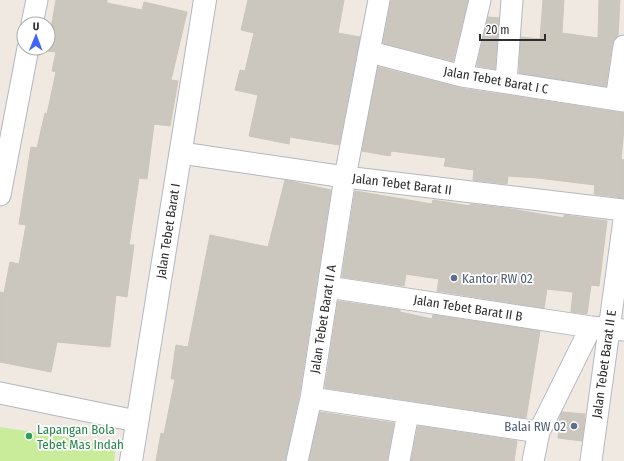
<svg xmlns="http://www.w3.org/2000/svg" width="624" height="461" viewBox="0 0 624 461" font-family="'Fira Sans Condensed',sans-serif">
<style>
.pitch{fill:#c9ec9a}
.building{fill:#cbc7bf;stroke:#cbc5ba}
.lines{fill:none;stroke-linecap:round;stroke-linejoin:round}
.street-casing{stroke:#b4b7c1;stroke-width:23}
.secondary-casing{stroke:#b4b7c1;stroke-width:24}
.street{stroke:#fff;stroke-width:21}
.secondary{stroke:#fff;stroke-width:22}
.service-dot{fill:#5c6f8a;stroke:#fff;stroke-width:1.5}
.leisure-dot{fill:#2e9e5b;stroke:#fff;stroke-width:1.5}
.labels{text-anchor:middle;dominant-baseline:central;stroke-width:3.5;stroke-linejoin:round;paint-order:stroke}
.street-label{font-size:13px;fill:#2e2e2e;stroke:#fff}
.service-label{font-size:13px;fill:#4e5e75;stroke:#fff;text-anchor:start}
.leisure-label{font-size:13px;fill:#27864d;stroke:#fff;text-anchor:start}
</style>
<rect width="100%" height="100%" fill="#efe9e1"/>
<path class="pitch" d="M 0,427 L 116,445 L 114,461 L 0,461 Z"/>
<path class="building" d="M 56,0 L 107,0 L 107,3 L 142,10 L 144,2 L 187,12 L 171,80 L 178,81 L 170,126 L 154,124 L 147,179 L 139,178 L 129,245 L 134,245 L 127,297 L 116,295 L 110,347 L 57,342 L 51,372 L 0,362 L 0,292 L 4,293 L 10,262 L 19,264 L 26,225 L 19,224 L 31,147 L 37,148 L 45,113 L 47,114 L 56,72 L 52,71 L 56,52 L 47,51 Z
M 248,0 L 344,0 L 338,33 L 360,37 L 339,145 L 290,137 L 289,144 L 249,136 L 258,95 L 235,90 L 240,70 L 245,71 L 254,33 L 241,30 Z
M 391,0 L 468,0 L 453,61 L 383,43 Z
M 543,0 L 564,0 L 562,33 L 598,38 L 599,0 L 620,0 L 618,36 L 614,39 L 612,44 L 606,86 L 519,73 L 521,37 L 540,39 Z
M 488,17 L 499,18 L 495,69 L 477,66 Z
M 378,67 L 460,88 L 624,113 L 624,129 L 621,159 L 624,160 L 624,198 L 594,194 L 595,185 L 538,178 L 508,176 L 507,184 L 473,180 L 474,170 L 444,166 L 446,158 L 391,151 L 390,156 L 362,151 Z
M 285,180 L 331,190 L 299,396 L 285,461 L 156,461 L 161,433 L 164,434 L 175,379 L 171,379 L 176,345 L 188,347 L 210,235 L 268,247 Z
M 355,191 L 432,204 L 433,200 L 470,206 L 470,204 L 505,208 L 564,218 L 564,215 L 607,221 L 599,286 L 591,285 L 587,314 L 571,312 L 573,292 L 547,289 L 544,308 L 437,291 L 439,279 L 406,274 L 404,286 L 342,277 Z
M 338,301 L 400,310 L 400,312 L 432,319 L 433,315 L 540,331 L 526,418 L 325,388 Z
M 320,412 L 394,423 L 387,461 L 309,461 Z
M 562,412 L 585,414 L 582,441 L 558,438 L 560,416 Z
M 418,426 L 517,441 L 514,461 L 411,461 Z"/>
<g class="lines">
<defs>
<path id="street" d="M 32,24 L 37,0
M 370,52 L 462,76 L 624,101
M 462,76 L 480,0
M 506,82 L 512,0
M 616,100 L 624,46
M 181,153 L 345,177 L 624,210
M 0,195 L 28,48
M 328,287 L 591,327 L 624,330
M 0,393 L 136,421
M 311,398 L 539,432
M 297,461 L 311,398 L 345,177 L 379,0
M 399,461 L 408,413
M 533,461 L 539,432 L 591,327
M 591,461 L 624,220"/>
<path id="secondary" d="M 131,461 L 205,0"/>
</defs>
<use href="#street" class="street-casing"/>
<use href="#secondary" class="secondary-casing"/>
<use href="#street" class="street"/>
<use href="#secondary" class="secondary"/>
</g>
<g class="service-dot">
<circle cx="454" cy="278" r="4"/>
<circle cx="574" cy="426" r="4"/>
</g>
<circle class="leisure-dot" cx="29" cy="436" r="4"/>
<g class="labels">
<g class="street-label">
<text transform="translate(496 80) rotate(10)">Jalan Tebet Barat I C</text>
<text transform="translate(402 184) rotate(7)">Jalan Tebet Barat II</text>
<text transform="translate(168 231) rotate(-81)">Jalan Tebet Barat I</text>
<text transform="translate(468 308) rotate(9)">Jalan Tebet Barat II B</text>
<text transform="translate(323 319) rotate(-81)">Jalan Tebet Barat II A</text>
<text transform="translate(604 364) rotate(-82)">Jalan Tebet Barat II E</text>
</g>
<g class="service-label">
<text x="462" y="278">Kantor RW 02</text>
<text x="566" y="426" text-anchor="end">Balai RW 02</text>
</g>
<g class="leisure-label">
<text x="37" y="429">Lapangan Bola<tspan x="37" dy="15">Tebet Mas Indah</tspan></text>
</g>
</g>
<g transform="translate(36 36) rotate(1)"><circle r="19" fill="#ffffff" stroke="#ababab"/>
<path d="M0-3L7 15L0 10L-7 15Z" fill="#4264fb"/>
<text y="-6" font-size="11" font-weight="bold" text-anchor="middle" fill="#2e2e2e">U</text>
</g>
<path d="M480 34v6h65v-6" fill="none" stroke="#2e2e2e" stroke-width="2"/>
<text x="486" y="34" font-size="12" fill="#2e2e2e" stroke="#ffffff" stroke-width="3" paint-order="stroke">20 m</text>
</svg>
